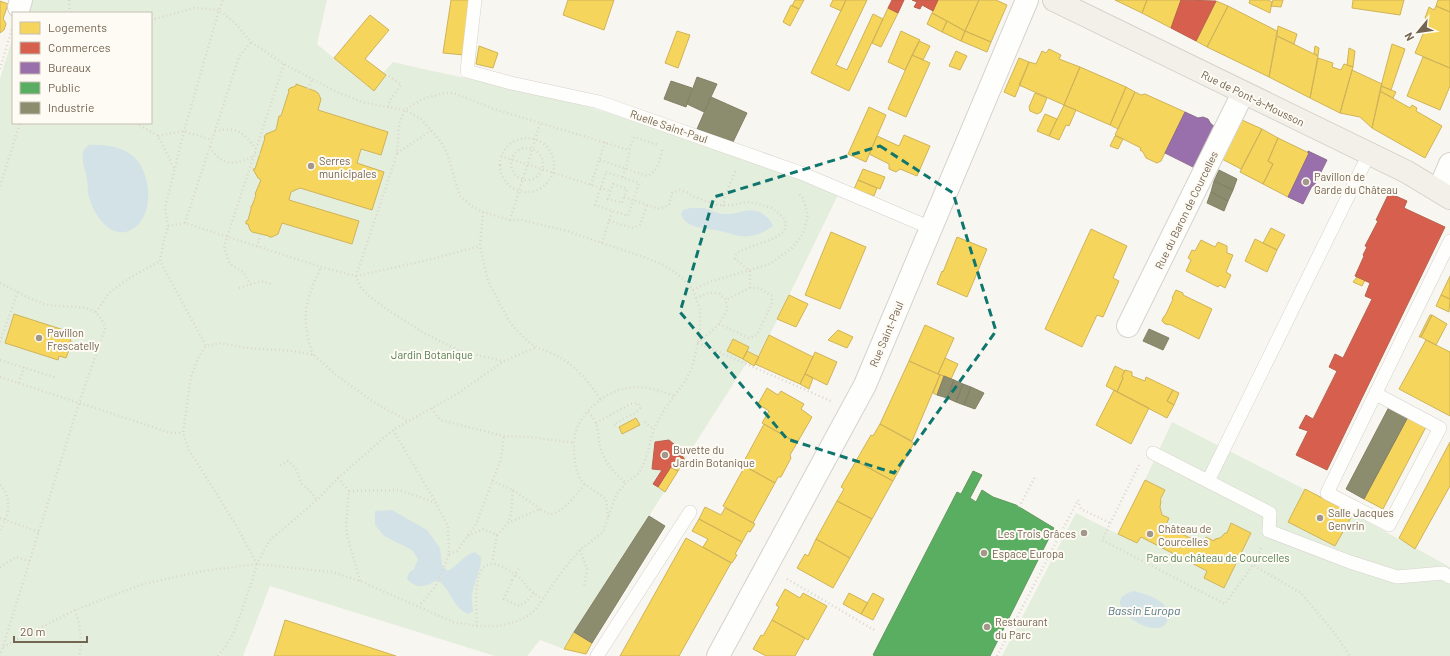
<svg xmlns="http://www.w3.org/2000/svg" width="1450" height="656" viewBox="0 0 1450 656" font-family="Barlow,sans-serif">
<style>
.green{fill:#e4eedd}
.water{fill:#d3e2e7}
.homes{fill:#f6d55c;stroke:#cfb359}
.shops{fill:#d6604d;stroke:#b9614e}
.offices{fill:#9970ab;stroke:#8e6c90}
.public{fill:#5aae61;stroke:#62985c}
.industry{fill:#8c8c6e;stroke:#858066}
.lines{fill:none;stroke-linecap:round;stroke-linejoin:round}
.service-casing{stroke:#d6d2cd;stroke-width:14}
.minor-casing{stroke:#d6d2cd;stroke-width:24}
.primary-casing{stroke:#d6d1ca;stroke-width:24}
.path{stroke:#dad6d0;stroke-width:2.5;stroke-dasharray:1 3;stroke-linecap:butt}
.service{stroke:#fefefd;stroke-width:13}
.minor{stroke:#fefefd;stroke-width:22}
.primary{stroke:#f2f0e8;stroke-width:22}
.path-bridge{stroke:#dad6d0;stroke-width:2.5;stroke-dasharray:1 3;stroke-linecap:butt}
.marked{fill:none;stroke:#0f766e;stroke-width:3;stroke-dasharray:8 5;stroke-linejoin:round}
.poi-dot{fill:#a29789;stroke:#fdfbf4;stroke-width:1.5}
.labels{text-anchor:middle;dominant-baseline:central;stroke-width:4;stroke-linejoin:round;paint-order:stroke}
.street-label{font-size:11px;fill:#746452;stroke:#fdfbf4}
.poi-label{font-size:11px;fill:#746452;stroke:#fdfbf4;text-anchor:start}
.park-label{font-size:11px;fill:#547d4f;stroke:#fdfbf4}
.water-label{font-size:12px;font-style:italic;fill:#52778a;stroke:#fdfbf4}
</style>
<rect width="100%" height="100%" fill="#f8f6f0"/>
<path class="green" d="M 24,0 L 327,0 L 317,44 L 373,91 L 386,75 L 383,73 L 393,62 C 461,78 531,91 599,110 C 680,133 760,165 839,193 L 759,357 L 747,351 L 748,347 L 733,340 L 727,351 L 747,361 L 746,364 L 564,649 L 540,640 L 527,656 L 495,656 L 270,586 L 243,656 L 0,656 L 0,79 L 13,36 L 13,123 L 151,123 L 151,13 L 20,13 Z
M 1172,422 L 1353,514 L 1450,567 L 1450,656 L 1002,656 L 1076,513 L 1118,534 L 1145,480 Z"/>
<path class="water" d="M 88,145 C 104,144 122,146 134,157 C 152,173 155,218 131,230 C 111,240 95,216 90,200 C 87,194 88,186 87,179 C 86,171 81,161 83,152 C 84,149 86,148 88,145 Z
M 690,208 C 694,208 699,208 703,208 C 710,209 716,214 724,214 C 738,215 750,205 763,214 C 768,218 771,220 773,226 C 766,231 758,235 750,236 C 738,238 731,233 720,231 C 709,228 683,229 681,213 L 683,210 Z
M 392,510 L 427,530 L 440,548 L 442,566 L 448,571 C 457,566 465,554 475,552 L 481,557 C 482,569 474,582 472,595 C 471,600 473,606 473,611 L 469,614 C 452,609 452,589 437,580 C 426,587 417,590 407,579 L 409,573 L 414,569 L 418,559 L 412,550 L 384,536 L 375,525 L 375,511 Z
M 1133,591 C 1142,593 1153,596 1161,602 C 1174,612 1169,631 1152,628 C 1136,626 1101,601 1133,591 Z"/>
<path class="homes" d="M 451,0 L 471,0 L 464,55 L 443,53 Z
M 568,0 L 614,0 L 604,30 L 563,15 Z
M 795,0 L 804,0 L 799,9 L 792,6 Z
M 833,0 L 846,0 L 841,11 L 830,6 Z
M 846,0 L 867,0 L 836,65 L 847,70 L 873,14 L 883,19 L 849,91 L 811,73 Z
M 938,0 L 979,0 L 965,31 L 932,13 Z
M 979,0 L 996,0 L 1007,5 L 991,42 L 965,31 Z
M 1115,0 L 1147,0 L 1142,13 Z
M 1147,0 L 1181,0 L 1171,28 L 1142,13 Z
M 1250,0 L 1268,0 L 1272,2 L 1270,13 L 1249,3 Z
M 1273,0 L 1283,0 L 1281,7 L 1271,6 Z
M 1353,0 L 1404,0 L 1400,15 L 1352,8 Z
M 1438,0 L 1450,0 L 1450,12 L 1436,6 Z
M 0,1 L 8,4 L 3,19 L 4,20 L 6,24 L 4,30 L 0,33 Z
M 1216,1 L 1228,6 L 1207,47 L 1196,41 Z
M 791,5 L 799,9 L 790,26 L 783,22 Z
M 1228,6 L 1277,31 L 1269,77 L 1207,47 Z
M 1436,6 L 1450,12 L 1450,68 L 1415,53 L 1429,20 L 1425,18 L 1429,7 L 1434,10 Z
M 888,8 L 898,13 L 881,47 L 872,43 Z
M 932,13 L 947,21 L 942,32 L 927,24 Z
M 370,15 L 389,30 L 365,59 L 386,75 L 374,91 L 334,58 Z
M 947,21 L 965,31 L 961,41 L 942,32 Z
M 1278,26 L 1297,34 L 1294,44 L 1277,36 Z
M 677,31 L 690,35 L 678,68 L 665,63 Z
M 901,31 L 920,40 L 905,70 L 888,62 Z
M 965,31 L 991,42 L 987,52 L 961,41 Z
M 1277,36 L 1318,56 L 1310,98 L 1269,77 Z
M 919,41 L 930,46 L 923,60 L 912,55 Z
M 1392,44 L 1405,49 L 1391,90 L 1381,86 Z
M 479,46 L 498,53 L 493,68 L 476,64 Z
M 1315,46 L 1319,48 L 1318,56 L 1314,53 Z
M 1349,48 L 1355,51 L 1353,67 L 1347,65 Z
M 1049,49 L 1061,55 L 1059,59 L 1080,67 L 1064,105 L 1019,85 L 1029,62 L 1036,64 L 1042,51 L 1046,53 Z
M 956,51 L 967,56 L 960,70 L 949,66 Z
M 912,55 L 930,63 L 906,117 L 888,109 Z
M 1423,57 L 1450,68 L 1450,86 L 1440,110 L 1407,96 Z
M 1019,58 L 1029,62 L 1015,97 L 1004,92 Z
M 1318,58 L 1333,63 L 1332,67 L 1341,70 L 1344,64 L 1353,67 L 1340,113 L 1310,98 Z
M 1080,67 L 1126,87 L 1110,125 L 1064,105 Z
M 1352,70 L 1382,84 L 1372,128 L 1360,117 L 1340,113 Z
M 296,84 L 315,91 L 318,93 L 321,99 L 318,110 L 388,132 L 381,155 L 361,149 L 357,163 L 384,172 L 372,210 L 300,188 L 291,192 L 289,200 L 359,221 L 352,244 L 282,223 L 278,234 L 272,237 L 269,237 L 269,236 L 252,232 L 250,230 L 248,224 L 246,224 L 246,221 L 248,220 L 251,209 L 251,206 L 252,206 L 256,195 L 255,194 L 261,180 L 258,178 L 253,169 L 255,169 L 265,138 L 264,137 L 266,134 L 276,130 L 279,116 L 281,116 L 289,91 L 288,90 L 290,88 L 296,86 Z
M 1381,86 L 1396,92 L 1393,98 L 1380,91 Z
M 1126,87 L 1135,92 L 1118,129 L 1110,125 Z
M 1380,91 L 1410,108 L 1412,105 L 1417,108 L 1416,111 L 1442,126 L 1425,158 L 1372,128 Z
M 1135,92 L 1141,95 L 1145,94 L 1185,112 L 1161,161 L 1157,163 L 1146,158 L 1143,152 L 1140,150 L 1141,148 L 1115,135 Z
M 1035,93 L 1047,98 L 1041,112 L 1037,114 L 1030,111 L 1029,107 Z
M 1064,105 L 1076,110 L 1069,126 L 1066,125 L 1059,140 L 1049,136 Z
M 869,107 L 886,115 L 866,162 L 848,154 Z
M 1045,114 L 1057,119 L 1049,136 L 1037,131 Z
M 1242,120 L 1262,129 L 1241,169 L 1222,159 Z
M 1262,129 L 1278,138 L 1268,161 L 1273,164 L 1263,184 L 1240,172 Z
M 904,135 L 930,146 L 917,176 L 900,169 L 896,172 L 889,169 L 889,164 L 869,154 L 877,136 L 899,146 Z
M 1115,136 L 1123,139 L 1118,149 L 1110,146 Z
M 1278,138 L 1309,153 L 1288,197 L 1263,184 L 1273,164 L 1268,161 Z
M 863,169 L 885,177 L 880,189 L 858,180 Z
M 858,180 L 877,188 L 874,196 L 854,189 Z
M 1271,228 L 1285,235 L 1277,250 L 1263,243 Z
M 1091,229 L 1127,246 L 1113,278 L 1119,281 L 1103,317 L 1097,315 L 1082,347 L 1045,329 Z
M 831,232 L 866,247 L 840,309 L 805,295 Z
M 957,237 L 987,249 L 967,297 L 937,284 L 942,271 L 943,272 Z
M 1255,239 L 1277,250 L 1267,272 L 1245,261 Z
M 1201,240 L 1215,247 L 1218,242 L 1227,246 L 1227,253 L 1233,255 L 1226,272 L 1231,275 L 1225,288 L 1220,285 L 1218,287 L 1186,271 L 1191,260 L 1188,258 L 1192,250 L 1195,251 Z
M 1450,276 L 1450,299 L 1441,295 Z
M 1357,277 L 1365,280 L 1362,286 L 1353,282 Z
M 1176,290 L 1183,293 L 1183,295 L 1212,309 L 1199,339 L 1171,325 L 1165,324 L 1162,321 L 1163,318 L 1166,314 L 1173,299 L 1172,298 Z
M 789,295 L 808,304 L 796,327 L 777,319 Z
M 1441,295 L 1450,299 L 1449,312 L 1436,306 Z
M 14,314 L 67,331 L 66,333 L 72,335 L 70,342 L 72,342 L 66,358 L 59,356 L 58,360 L 5,343 Z
M 1430,315 L 1432,315 L 1421,337 L 1419,337 Z
M 1432,315 L 1447,324 L 1436,345 L 1421,337 Z
M 925,325 L 954,338 L 938,374 L 909,361 Z
M 838,330 L 853,337 L 847,348 L 828,340 Z
M 769,335 L 813,357 L 800,384 L 755,364 Z
M 733,339 L 749,347 L 743,359 L 727,351 Z
M 1426,340 L 1450,352 L 1450,416 L 1399,389 Z
M 747,351 L 759,357 L 754,366 L 743,359 Z
M 815,352 L 837,362 L 827,385 L 805,374 Z
M 945,358 L 958,364 L 951,379 L 938,374 Z
M 909,361 L 940,375 L 912,441 L 880,424 Z
M 1115,366 L 1125,371 L 1122,376 L 1123,378 L 1117,392 L 1106,386 Z
M 1125,370 L 1132,372 L 1132,376 L 1145,381 L 1146,377 L 1173,390 L 1167,401 L 1174,405 L 1167,418 L 1117,392 L 1123,378 L 1122,376 Z
M 805,374 L 813,378 L 809,389 L 800,384 Z
M 940,375 L 944,376 L 937,395 L 933,393 Z
M 767,388 L 778,395 L 781,391 L 804,404 L 801,409 L 812,417 L 797,443 L 762,423 L 769,411 L 758,404 Z
M 1114,390 L 1149,408 L 1131,444 L 1096,425 Z
M 1173,390 L 1179,393 L 1174,405 L 1167,401 Z
M 1409,415 L 1427,425 L 1383,509 L 1364,499 Z
M 636,418 L 640,425 L 622,434 L 619,427 Z
M 764,424 L 797,443 L 790,455 L 791,458 L 781,477 L 778,477 L 775,483 L 742,465 Z
M 880,424 L 914,443 L 893,481 L 856,461 L 871,435 L 873,436 Z
M 1450,442 L 1450,486 L 1415,549 L 1399,538 Z
M 678,456 L 685,460 L 678,471 L 670,467 Z
M 856,461 L 893,481 L 872,519 L 837,501 L 844,489 L 841,487 Z
M 745,466 L 775,483 L 753,523 L 723,506 Z
M 670,467 L 678,471 L 665,492 L 658,487 Z
M 1145,480 L 1165,490 L 1160,500 L 1161,501 L 1160,507 L 1162,515 L 1169,518 L 1166,525 L 1184,535 L 1203,544 L 1206,537 L 1214,541 L 1215,539 L 1220,538 L 1225,533 L 1227,533 L 1231,523 L 1251,533 L 1224,588 L 1204,578 L 1207,571 L 1141,537 L 1137,543 L 1118,534 Z
M 1305,489 L 1353,514 L 1335,546 L 1288,522 Z
M 837,501 L 872,519 L 850,558 L 816,539 Z
M 705,507 L 721,515 L 725,508 L 755,524 L 750,532 L 748,531 L 742,542 L 699,519 Z
M 699,519 L 742,542 L 735,554 L 737,555 L 732,563 L 703,547 L 708,539 L 692,531 Z
M 686,538 L 731,563 L 679,656 L 620,656 Z
M 816,539 L 850,558 L 833,588 L 797,568 L 805,554 L 808,556 Z
M 785,589 L 800,598 L 803,593 L 827,606 L 808,640 L 772,620 L 779,607 L 776,605 Z
M 849,593 L 868,603 L 861,614 L 843,604 Z
M 873,593 L 884,599 L 873,620 L 861,614 Z
M 285,620 L 396,656 L 274,656 Z
M 772,620 L 805,638 L 795,656 L 766,656 L 753,649 L 761,635 L 763,636 Z
M 574,632 L 592,643 L 586,654 L 564,649 Z"/>
<path class="shops" d="M 892,0 L 904,0 L 898,13 L 888,8 Z
M 912,0 L 938,0 L 933,11 L 922,5 L 920,9 L 914,7 L 917,2 Z
M 1181,0 L 1216,1 L 1196,41 L 1171,28 Z
M 1389,193 L 1407,201 L 1404,208 L 1445,227 L 1327,470 L 1296,455 L 1308,431 L 1299,428 L 1306,415 L 1313,419 L 1337,371 L 1329,367 L 1335,354 L 1343,358 L 1372,299 L 1365,296 L 1370,283 L 1355,276 L 1364,256 L 1363,255 L 1367,247 L 1365,246 L 1378,221 L 1376,220 Z
M 669,440 L 675,445 L 685,460 L 678,456 L 658,487 L 653,484 L 662,470 L 652,469 L 655,442 Z"/>
<path class="offices" d="M 1185,112 L 1198,118 L 1203,117 L 1208,119 L 1211,124 L 1214,126 L 1193,167 L 1165,153 Z
M 1308,151 L 1327,160 L 1314,186 L 1312,186 L 1303,204 L 1288,197 L 1309,153 L 1308,153 Z"/>
<path class="public" d="M 973,471 L 982,475 L 970,498 L 976,502 L 982,490 L 993,497 L 1016,505 L 1054,528 L 990,656 L 876,656 L 873,655 L 957,492 L 961,494 Z"/>
<path class="industry" d="M 697,77 L 717,84 L 704,112 L 687,104 Z
M 671,81 L 692,88 L 686,107 L 664,99 Z
M 711,97 L 747,113 L 733,142 L 697,129 Z
M 1219,170 L 1237,179 L 1233,190 L 1214,181 Z
M 1214,181 L 1233,190 L 1228,201 L 1211,192 Z
M 1211,192 L 1228,201 L 1224,211 L 1207,203 Z
M 1149,329 L 1169,338 L 1163,350 L 1143,341 Z
M 944,376 L 954,380 L 947,398 L 937,395 Z
M 954,380 L 963,384 L 956,402 L 947,398 Z
M 963,384 L 971,387 L 964,405 L 956,402 Z
M 971,387 L 984,393 L 975,409 L 964,405 Z
M 1390,405 L 1409,415 L 1364,499 L 1346,489 Z
M 649,516 L 665,526 L 592,643 L 574,632 Z"/>
<g class="lines">
<defs>
<path id="service" d="M 475,0 L 467,71 L 511,83 L 599,102 L 801,173 L 931,228
M 1376,394 L 1440,428 L 1389,525 L 1327,493 L 1450,241
M 1153,453 L 1270,513 L 1269,531 L 1350,562 L 1397,577 L 1443,573 L 1450,577
M 1208,481 L 1369,154
M 597,656 L 690,512"/>
<path id="minor" d="M 19,7 L 21,0
M 1439,190 L 1450,164
M 1128,326 L 1243,93
M 718,656 L 865,385 L 1027,0"/>
<path id="primary" d="M 1054,0 L 1407,172 L 1450,198"/>
</defs>
<use href="#service" class="service-casing"/>
<use href="#minor" class="minor-casing"/>
<use href="#primary" class="primary-casing"/>
<path class="path" d="M 69,0 L 70,13
M 151,20 L 194,8 L 219,10 L 184,131 L 165,208 L 168,226 L 163,244 L 160,261 L 206,346
M 0,69 L 12,29
M 308,89 L 312,79
M 388,107 L 390,100 L 401,85 L 389,76
M 136,123 L 158,136 L 174,168
M 215,131 C 238,127 242,131 256,149
M 158,136 L 184,131 L 212,140
M500 165a27 27 0 1 1 54 0a27 27 0 1 1-54 0Z
M 210,147 C 222,167 235,165 254,156
M511 164a16 16 0 1 1 32 0a16 16 0 1 1-32 0Z
M 255,153 L 260,154
M 397,153 L 432,130
M 501,156 L 610,191
M 600,160 L 647,176 C 659,171 660,158 663,147
M 606,172 L 639,183 L 628,216 L 595,205 Z
M 623,177 L 629,156 L 629,150
M 613,184 L 627,189 L 622,203 L 608,199 Z
M 591,185 L 605,142
M 0,186 L 20,123
M 624,197 L 659,209 L 669,205 L 672,193 L 679,190 L 687,192 L 692,196 L 717,205 L 733,205 L 747,202 L 759,204 L 772,208 L 785,219 C 786,224 786,228 783,232 C 774,242 748,245 736,254 L 735,259 L 750,271 L 750,288
M 723,206 L 725,195 L 736,170
M 483,212 L 480,246 L 488,281 L 509,321 C 516,330 528,343 538,348 C 546,351 554,354 561,358 C 578,368 590,384 601,400
M 510,220 L 540,124
M 609,221 L 633,228 L 640,225 L 647,205
M 185,223 L 239,57 L 251,42
M 168,226 L 185,223 L 321,267 L 356,276 L 361,288 L 370,297 L 388,310 L 424,333 L 460,351 L 503,361
M 602,243 L 612,211
M 257,247 L 261,233
M 356,276 L 397,154 L 399,124 L 405,110 L 422,99 L 445,93 L 454,93 L 494,109 L 629,150 L 634,137 L 658,145
M 356,276 L 428,260 L 480,246
M 0,283 C 14,289 28,299 42,303 C 66,311 98,297 105,329 L 79,403 L 0,656
M 251,285 L 243,272 L 230,264 L 224,248 L 227,237 L 284,64
M 239,288 L 261,281 L 271,284
M 693,290 L 709,282 L 770,264 L 791,249 L 803,234 L 808,215 L 803,198 L 799,194
M 696,298 L 709,293 L 719,293 L 726,300 L 727,310 L 719,324 L 698,343 L 831,401
M 96,312 L 109,293 L 128,279 L 160,261
M 719,324 L 749,338 L 757,335 L 772,303 L 772,296 L 759,288 L 750,288 L 726,300
M 0,342 L 18,291
M 313,355 C 307,338 303,318 308,300 C 311,289 316,278 321,267
M 0,360 L 57,378
M 0,377 L 171,433 L 183,433
M 19,383 L 24,367
M 432,408 L 436,415 L 440,420 L 504,436 L 530,437 L 575,443
M 588,412 C 602,427 596,434 601,450 C 606,464 615,474 626,483
M 645,422 L 649,426 L 654,429
M 596,423 L 630,404 L 638,403 L 640,408 L 635,413 L 614,424 L 616,428
M 393,430 L 436,503
M 280,465 L 288,461 L 295,467 L 302,484 L 310,491 L 317,500
M 1139,465 L 1102,540 L 1225,604 L 1253,565
M 338,478 L 349,491
M 492,481 L 513,490 L 511,515 L 508,522
M 0,485 C 13,497 9,516 0,530
M 513,490 L 540,509
M 1078,500 L 1081,509 L 1110,523
M 1019,507 L 1035,477
M 608,517 L 606,499 C 600,494 585,486 581,480 C 573,467 571,437 579,424 C 587,408 608,391 627,388 C 643,385 659,390 674,396
M 0,518 L 39,532
M 497,535 L 508,523 L 540,509 C 543,511 546,513 549,514 C 561,516 578,492 585,484
M 468,536 L 483,529 L 497,535 L 492,563
M 1261,548 L 1253,565 L 1301,593 L 1336,635 L 1350,656
M 580,550 L 587,569 L 584,588
M 449,554 L 457,551 L 476,524 L 501,459 L 504,436
M 257,564 L 236,525 L 189,450 L 183,433 L 191,377 L 199,356 L 206,346 L 219,343 L 247,348 L 294,351 L 314,355 L 336,375 L 375,403 L 408,421
M 0,567 L 16,557 L 30,561
M 787,579 L 876,631
M 512,580 L 504,599 L 519,606 L 527,601 L 534,593
M 360,581 L 347,535 L 346,524 L 349,491 L 399,490 L 436,503 L 448,526 L 449,554 L 435,587 L 419,606
M 75,610 C 80,625 83,640 79,656
M 477,626 C 476,596 470,539 517,576 C 522,579 525,585 530,590 C 533,593 538,596 542,599
M 3,647 L 75,610 L 143,584 L 203,571 L 257,564 L 332,572 L 360,581 L 453,622 L 477,626 L 498,626 L 515,622 L 528,616 L 536,609 L 563,570 L 580,550 L 603,532 L 616,495 L 626,483 L 639,473 L 645,461 L 654,429 L 664,410 L 684,383 L 692,368 L 698,343 L 700,332 L 700,309 L 693,290 L 680,276 L 664,265 L 649,259 L 567,231 L 521,220 L 510,220 L 483,212 L 473,207 L 460,196 L 447,153 L 441,142 L 421,119 L 405,110 L 365,103 L 339,93 L 312,79 L 284,64 L 251,42 L 235,23 L 219,10 L 223,0
M 218,656 L 226,646 L 235,630 L 251,584 L 257,564 L 269,541 L 317,500 L 338,478 L 393,430 L 460,392 L 504,361 L 537,347
M 997,656 L 1078,500"/>
<use href="#service" class="service"/>
<use href="#minor" class="minor"/>
<use href="#primary" class="primary"/>
<path class="path-bridge" d="M 512,580 L 519,568"/>
</g>
<path class="marked" d="M 880,146 L 953,193 L 996,331 L 894,473 L 787,439 L 680,312 L 714,197 Z"/>
<g class="poi-dot">
<circle cx="311" cy="166" r="4"/>
<circle cx="1306" cy="182" r="4"/>
<circle cx="39" cy="338" r="4"/>
<circle cx="665" cy="455" r="4"/>
<circle cx="1320" cy="518" r="4"/>
<circle cx="1084" cy="533" r="4"/>
<circle cx="1150" cy="534" r="4"/>
<circle cx="984" cy="553" r="4"/>
<circle cx="987" cy="627" r="4"/>
</g>
<g class="labels">
<g class="street-label">
<text transform="translate(1253 98) rotate(26)">Rue de Pont-à-Mousson</text>
<text transform="translate(669 126) rotate(19)">Ruelle Saint-Paul</text>
<text transform="translate(1186 210) rotate(-64)">Rue du Baron de Courcelles</text>
<text transform="translate(886 334) rotate(-67)">Rue Saint-Paul</text>
</g>
<g class="poi-label">
<text x="319" y="160">Serres<tspan x="319" dy="13">municipales</tspan></text>
<text x="1314" y="176">Pavillon de<tspan x="1314" dy="13">Garde du Château</tspan></text>
<text x="47" y="332">Pavillon<tspan x="47" dy="13">Frescatelly</tspan></text>
<text x="673" y="449">Buvette du<tspan x="673" dy="13">Jardin Botanique</tspan></text>
<text x="1328" y="512">Salle Jacques<tspan x="1328" dy="13">Genvrin</tspan></text>
<text x="1158" y="528">Château de<tspan x="1158" dy="13">Courcelles</tspan></text>
<text x="1076" y="533" text-anchor="end">Les Trois Grâces</text>
<text x="992" y="553">Espace Europa</text>
<text x="995" y="621">Restaurant<tspan x="995" dy="13">du Parc</tspan></text>
</g>
<g class="park-label">
<text x="432" y="354">Jardin Botanique</text>
<text x="1218" y="557">Parc du château de Courcelles</text>
</g>
<g class="water-label">
<text x="1144" y="610">Bassin Europa</text>
</g>
</g>
<rect x="12" y="12" width="140" height="112" fill="#fdfbf4" stroke="#c6bfb3"/>
<rect x="20" y="22" width="20" height="12" fill="#f6d55c" stroke="#c6bfb3"/>
<text x="48" y="32" font-size="12" fill="#746452">Logements</text>
<rect x="20" y="42" width="20" height="12" fill="#d6604d" stroke="#c6bfb3"/>
<text x="48" y="52" font-size="12" fill="#746452">Commerces</text>
<rect x="20" y="62" width="20" height="12" fill="#9970ab" stroke="#c6bfb3"/>
<text x="48" y="72" font-size="12" fill="#746452">Bureaux</text>
<rect x="20" y="82" width="20" height="12" fill="#5aae61" stroke="#c6bfb3"/>
<text x="48" y="92" font-size="12" fill="#746452">Public</text>
<rect x="20" y="102" width="20" height="12" fill="#8c8c6e" stroke="#c6bfb3"/>
<text x="48" y="112" font-size="12" fill="#746452">Industrie</text>
<g transform="translate(1418 32) rotate(241)" stroke="#fdfbf4" stroke-width="3" paint-order="stroke">
<path d="M0-3L7 15L0 10L-7 15Z" fill="#746452"/>
<text y="-6" font-size="11" font-weight="bold" text-anchor="middle" fill="#746452">N</text>
</g>
<path d="M14 636v6h73v-6" fill="none" stroke="#746452" stroke-width="2"/>
<text x="20" y="636" font-size="12" fill="#746452" stroke="#fdfbf4" stroke-width="3" paint-order="stroke">20 m</text>
</svg>
